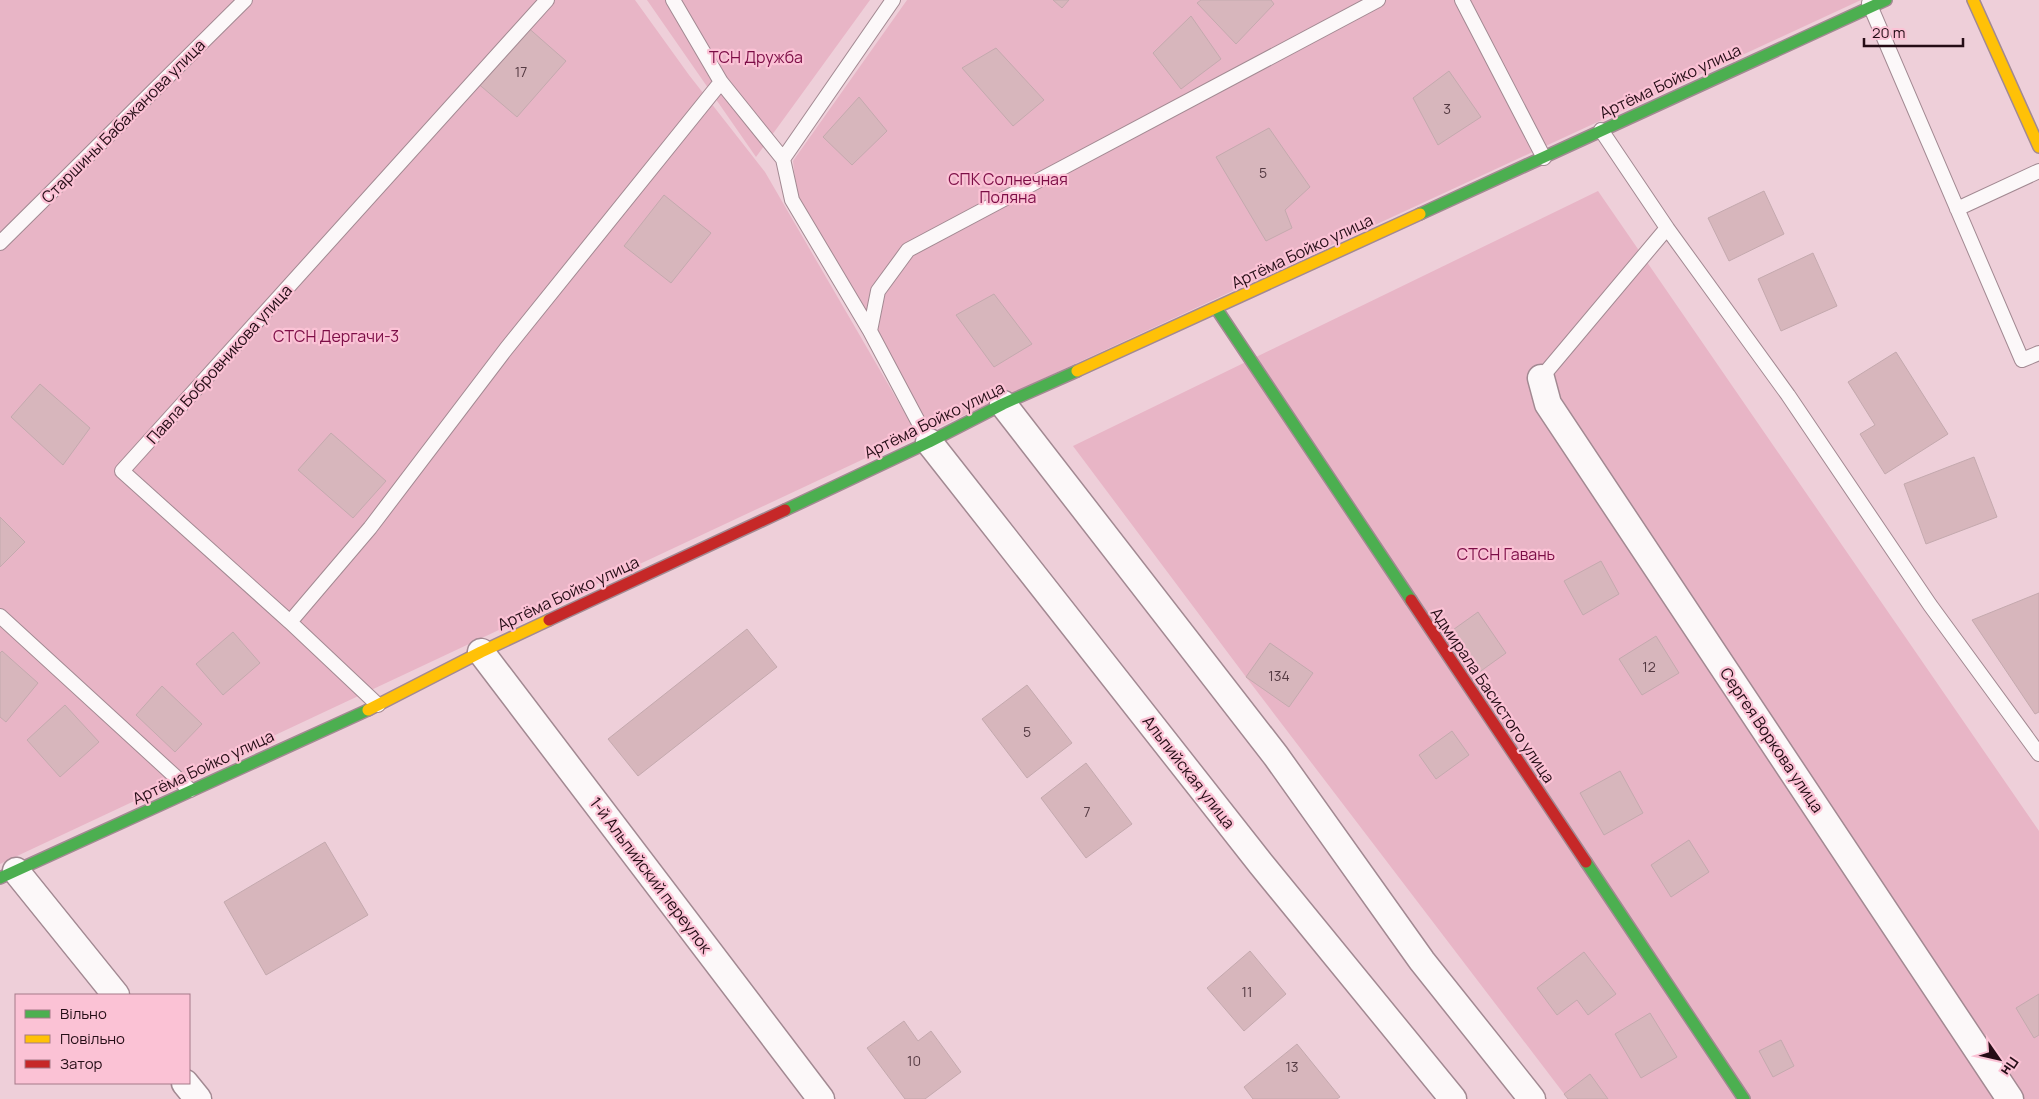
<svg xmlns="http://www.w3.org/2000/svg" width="2039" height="1099" viewBox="0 0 2039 1099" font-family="Manrope,sans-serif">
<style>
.green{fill:#e8b5c6}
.building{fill:#d7b6bc;stroke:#c4a9ae}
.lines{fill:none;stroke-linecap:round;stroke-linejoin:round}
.lane-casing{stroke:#a28992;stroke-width:16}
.street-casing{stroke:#a28992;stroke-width:29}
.fast-casing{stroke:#a28992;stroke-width:14}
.slow-casing{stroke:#a28992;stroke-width:14}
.jam-casing{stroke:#a28992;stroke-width:14}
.lane{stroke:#fcf8f9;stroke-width:14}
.street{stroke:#fcf8f9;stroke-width:26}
.fast{stroke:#4caf50;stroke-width:11}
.slow{stroke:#ffc107;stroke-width:11}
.jam{stroke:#c62828;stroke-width:11}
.labels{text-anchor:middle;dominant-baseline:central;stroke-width:4.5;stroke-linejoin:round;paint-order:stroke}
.number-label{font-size:14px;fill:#543a42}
.park-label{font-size:16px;fill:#7c0d46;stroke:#fbc2d5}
.street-label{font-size:16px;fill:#250d16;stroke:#fbc2d5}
</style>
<rect width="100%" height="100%" fill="#eecfd9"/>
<path class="green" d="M 0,0 L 635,0 L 689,75 L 765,172 L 917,434 L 0,864 Z
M 647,0 L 870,0 L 756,157 Z
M 907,0 L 1861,0 L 930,431 L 797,198 L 793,161 Z
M 1598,191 L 2039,831 L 2039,1099 L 1568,1099 L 1246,677 L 1073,446 Z"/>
<path class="building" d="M 1053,0 L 1069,0 L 1062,8 Z
M 1201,0 L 1271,0 L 1274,4 L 1236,44 L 1197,3 Z
M 1191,16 L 1221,59 L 1181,89 L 1153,53 Z
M 525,25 L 566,61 L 517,117 L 475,81 Z
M 996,48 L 1044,100 L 1013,126 L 962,68 Z
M 1449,71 L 1481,117 L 1438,145 L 1413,98 Z
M 859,97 L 887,131 L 852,165 L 823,137 Z
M 1269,128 L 1310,187 L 1285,210 L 1292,228 L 1266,241 L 1216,157 Z
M 1764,191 L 1784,234 L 1729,261 L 1708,218 Z
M 664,195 L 711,233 L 671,283 L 624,246 Z
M 1813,253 L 1837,306 L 1781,331 L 1758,279 Z
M 994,294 L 1032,344 L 994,367 L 956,315 Z
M 1896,352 L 1948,434 L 1885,474 L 1860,434 L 1875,425 L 1848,382 Z
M 40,384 L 90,428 L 63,465 L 11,417 Z
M 331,433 L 386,481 L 353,518 L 298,470 Z
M 1974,457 L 1997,517 L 1926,544 L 1904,484 Z
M 0,517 L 25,542 L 0,567 Z
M 1601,561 L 1619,594 L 1583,615 L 1564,581 Z
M 2039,593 L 2039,712 L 2035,714 L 1972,620 Z
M 1478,612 L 1506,653 L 1478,673 L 1450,632 Z
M 747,629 L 777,667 L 638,776 L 608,739 Z
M 233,632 L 260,663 L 223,695 L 196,664 Z
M 1656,636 L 1679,673 L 1642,695 L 1619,659 Z
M 1270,643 L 1313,673 L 1289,707 L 1246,677 Z
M 2,651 L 38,683 L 6,722 L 0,717 L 0,653 Z
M 1027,685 L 1072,743 L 1027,778 L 982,719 Z
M 162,686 L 202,724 L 175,752 L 136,715 Z
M 65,705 L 99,742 L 60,777 L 27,740 Z
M 1452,731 L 1469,755 L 1436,779 L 1419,755 Z
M 1086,763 L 1132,824 L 1086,858 L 1041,798 Z
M 1620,771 L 1643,813 L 1604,835 L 1580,793 Z
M 1689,840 L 1709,872 L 1671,897 L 1651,865 Z
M 325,842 L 368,915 L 266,975 L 224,902 Z
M 1250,951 L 1286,994 L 1244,1031 L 1207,988 Z
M 1584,952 L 1616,994 L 1588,1015 L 1577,1000 L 1557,1015 L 1537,988 Z
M 2039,994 L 2039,1035 L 2034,1038 L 2016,1008 Z
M 1650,1013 L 1677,1057 L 1641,1078 L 1615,1034 Z
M 904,1021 L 918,1041 L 931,1031 L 961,1072 L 925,1099 L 905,1099 L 867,1048 Z
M 1781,1040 L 1794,1066 L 1773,1077 L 1759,1051 Z
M 1297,1044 L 1340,1097 L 1337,1099 L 1253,1099 L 1244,1087 Z
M 1590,1074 L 1608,1099 L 1568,1099 L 1564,1094 Z"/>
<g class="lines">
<defs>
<path id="lane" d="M 673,0 L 721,82
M 1462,0 L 1544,158
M 1869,3 L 2022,360 L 2039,353
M 783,159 L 893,0
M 1957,209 L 2039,171
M 1667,228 L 1788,395 L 1930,605 L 2039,754
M 0,243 L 245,0
M 870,331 L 878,291 L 908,250 L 1378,0
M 1541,378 L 1667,228 L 1601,130
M 0,616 L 190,790
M 290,622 L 370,528 L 506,349 L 721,82 L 783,159 L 792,200 L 870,331 L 929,442
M 378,705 L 290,622 L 122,471 L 547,0"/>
<path id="street" d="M 1541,378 L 1548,404 L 2010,1099
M 1003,404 L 1276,756 L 1422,961 L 1532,1099
M 929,442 L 1261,864 L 1453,1099
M 481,652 L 821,1099
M 16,871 L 116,995
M 185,1083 L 198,1099"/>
<path id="fast" d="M 1420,214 L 1886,0
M 1216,308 L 1411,600
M 785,510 L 929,442 L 1003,404 L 1077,371
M 1586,862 L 1744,1099
M 0,878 L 368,710"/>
<path id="slow" d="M 1973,0 L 2039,147
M 1077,371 L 1420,214
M 368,710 L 481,652 L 549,620"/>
<path id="jam" d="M 1411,600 L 1586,862
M 549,620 L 785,510"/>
</defs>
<use href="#lane" class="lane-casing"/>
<use href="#street" class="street-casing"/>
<use href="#fast" class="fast-casing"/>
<use href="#slow" class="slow-casing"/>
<use href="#jam" class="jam-casing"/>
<use href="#lane" class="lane"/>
<use href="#street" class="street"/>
<use href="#fast" class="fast"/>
<use href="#slow" class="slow"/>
<use href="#jam" class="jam"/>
</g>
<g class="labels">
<g class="number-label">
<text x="521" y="71">17</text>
<text x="1447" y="108">3</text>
<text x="1263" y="172">5</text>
<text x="1649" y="666">12</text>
<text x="1279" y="675">134</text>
<text x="1027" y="731">5</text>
<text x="1087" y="811">7</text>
<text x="1247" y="991">11</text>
<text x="914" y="1060">10</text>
<text x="1292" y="1066">13</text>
</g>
<g class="park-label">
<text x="756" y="57">ТСН Дружба</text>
<text x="1008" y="179">СПК Солнечная<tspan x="1008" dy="18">Поляна</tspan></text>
<text x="336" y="336">СТСН Дергачи-3</text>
<text x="1506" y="554">СТСН Гавань</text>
</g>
<g class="street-label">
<text transform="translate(1670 81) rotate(-25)">Артёма Бойко улица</text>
<text transform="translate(123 121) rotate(-45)">Старшины Бабажанова улица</text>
<text transform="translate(1302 251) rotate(-25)">Артёма Бойко улица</text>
<text transform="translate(219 364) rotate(-48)">Павла Бобровникова улица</text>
<text transform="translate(934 420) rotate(-26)">Артёма Бойко улица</text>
<text transform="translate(568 593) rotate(-25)">Артёма Бойко улица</text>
<text transform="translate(1493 695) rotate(56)">Адмирала Басистого улица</text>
<text transform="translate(1772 740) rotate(56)">Сергея Воркова улица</text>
<text transform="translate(203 767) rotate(-25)">Артёма Бойко улица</text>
<text transform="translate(1189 772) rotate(52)">Альпийская улица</text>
<text transform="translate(651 875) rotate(53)">1-й Альпийский переулок</text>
</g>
</g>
<rect x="15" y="994" width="175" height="90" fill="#fbc2d5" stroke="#a57a89"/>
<rect x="25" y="1010" width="25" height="8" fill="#4caf50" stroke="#a57a89"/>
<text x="60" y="1019" font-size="15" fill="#250d16">Вільно</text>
<rect x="25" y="1035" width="25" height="8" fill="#ffc107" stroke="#a57a89"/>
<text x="60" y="1044" font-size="15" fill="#250d16">Повільно</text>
<rect x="25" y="1060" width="25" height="8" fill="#c62828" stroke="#a57a89"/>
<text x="60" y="1069" font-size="15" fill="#250d16">Затор</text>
<g transform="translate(1999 1059) rotate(124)" stroke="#fbc2d5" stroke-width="4" paint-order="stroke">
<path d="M0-4L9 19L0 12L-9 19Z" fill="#250d16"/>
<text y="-8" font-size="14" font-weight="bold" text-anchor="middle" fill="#250d16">Пн</text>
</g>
<path d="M1864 38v8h99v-8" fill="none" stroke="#250d16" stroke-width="2.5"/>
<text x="1872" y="38" font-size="15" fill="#250d16" stroke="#fbc2d5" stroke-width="4" paint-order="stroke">20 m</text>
</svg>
